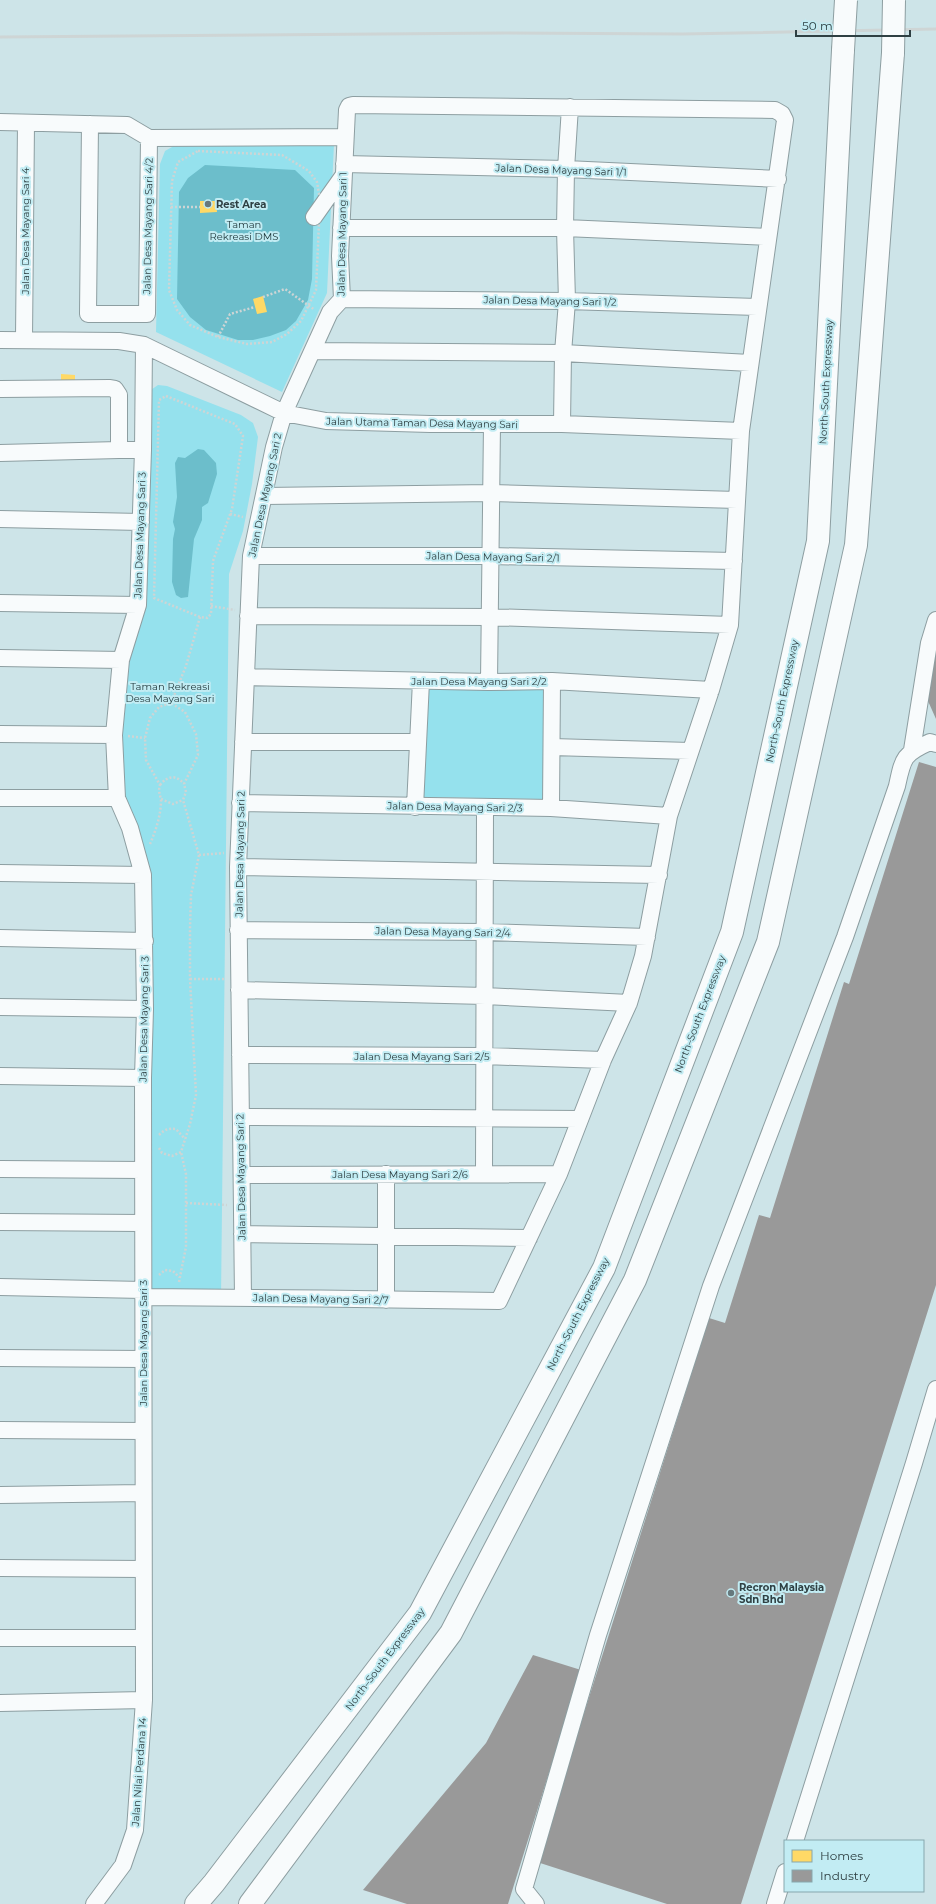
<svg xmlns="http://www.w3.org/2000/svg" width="936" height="1904" viewBox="0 0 936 1904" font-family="Montserrat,sans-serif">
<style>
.green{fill:#95e1ed}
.water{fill:#6cbecb}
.homes{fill:#ffd966}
.industry{fill:#999}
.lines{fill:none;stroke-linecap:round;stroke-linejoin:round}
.minor-casing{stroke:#8d9ea1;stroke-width:18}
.highway-casing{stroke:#8d9ea1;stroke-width:24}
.path{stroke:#ced5d5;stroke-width:2.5;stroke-dasharray:2 2;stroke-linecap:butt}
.minor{stroke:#f8fbfc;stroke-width:16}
.highway{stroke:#f8fbfc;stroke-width:22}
.rail{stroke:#ced5d5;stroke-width:3}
.highway-bridge-casing{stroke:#8d9ea1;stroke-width:24;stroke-linecap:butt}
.highway-bridge{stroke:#f8fbfc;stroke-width:22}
.poi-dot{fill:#66797d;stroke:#c2ecf3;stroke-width:1.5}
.labels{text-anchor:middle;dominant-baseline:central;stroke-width:4;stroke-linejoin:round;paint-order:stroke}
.street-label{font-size:10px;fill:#2f4043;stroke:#c2ecf3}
.poi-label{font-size:10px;font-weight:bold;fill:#2f4043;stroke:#c2ecf3;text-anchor:start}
.park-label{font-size:10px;fill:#223a3e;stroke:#c2ecf3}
</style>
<rect width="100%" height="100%" fill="#cde4e8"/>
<path class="green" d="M 179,143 L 334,144 L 327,293 L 282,392 L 156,332 L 160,164 L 165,151 Z
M 158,385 L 167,386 L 241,415 L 253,423 L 258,437 L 252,484 L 243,531 L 229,574 L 221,1299 L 138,1299 L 142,884 L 113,798 L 111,693 L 141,606 L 148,392 Z
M 428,688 L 545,690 L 543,799 L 423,797 Z"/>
<path class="water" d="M 205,165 L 295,170 L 314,188 L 312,279 L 308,300 L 296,321 L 286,330 L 270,336 L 253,340 L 238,340 L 206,330 L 190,317 L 177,299 L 179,192 L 188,178 Z
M 198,449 L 204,450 L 216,463 L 217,474 L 208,503 L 202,507 L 202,520 L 194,539 L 188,597 L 181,598 L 176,595 L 172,582 L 173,539 L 175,529 L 173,522 L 177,497 L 175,463 L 178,457 L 185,458 Z"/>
<path class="homes" d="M 200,201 L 216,201 L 217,212 L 200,213 Z
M 263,296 L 267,312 L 257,314 L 253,299 Z
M 61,374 L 75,375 L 75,380 L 61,380 Z"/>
<path class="industry" d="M 936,654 L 936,719 L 924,692 Z
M 919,762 L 936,767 L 936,1285 L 741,1904 L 667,1904 L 537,1862 L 709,1318 L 725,1323 L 759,1215 L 770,1218 L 844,982 L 849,984 Z
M 533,1655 L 581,1670 L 508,1904 L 407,1904 L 363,1890 L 486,1743 Z"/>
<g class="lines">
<defs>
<path id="minor" d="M 0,122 L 127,125 L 149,138
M 90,124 L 88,314 L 147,314 L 149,138
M 149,138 L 345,137
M 344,164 L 566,169 L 778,179
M 314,217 L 343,176
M 341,228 L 565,228 L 768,237
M 342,299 L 567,301 L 757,307
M 24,339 L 26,123
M 0,340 L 119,341 L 144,345 L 284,413 L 326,421 L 430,424 L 562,424 L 741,431
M 313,351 L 563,353 L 750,363
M 0,389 L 109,388 L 115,389 L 119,395 L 119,450 L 143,450
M 562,424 L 563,353 L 567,301 L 565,228 L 566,169 L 570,107
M 0,453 L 119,450
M 265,496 L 491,493 L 737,500
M 0,519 L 141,522
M 251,556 L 491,556 L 734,561
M 0,603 L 138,605
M 248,616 L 490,617 L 730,625
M 0,658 L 121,660
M 246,677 L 489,682 L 552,681 L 711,690
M 489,682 L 492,424
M 0,734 L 114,735
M 243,742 L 418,742
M 552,747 L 690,751
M 912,750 L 929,643 L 936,620
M 0,798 L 117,798
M 240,803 L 551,808 L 669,816
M 415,807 L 421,681
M 551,808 L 552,681
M 238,867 L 659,875
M 0,873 L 143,875
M 238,930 L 485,932 L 647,937
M 0,938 L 145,941
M 239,990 L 485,996 L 629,1003
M 0,1007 L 145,1009
M 240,1055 L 484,1056 L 603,1060
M 0,1076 L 143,1078
M 241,1117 L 580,1119
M 0,1169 L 143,1170
M 484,1174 L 485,808
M 242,1175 L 559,1174
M 0,1222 L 143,1223
M 242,1234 L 529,1238
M 0,1287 L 143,1290
M 143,1297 C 262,1298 380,1299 499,1301 L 559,1174 L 603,1060 L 629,1003 L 643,956 L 669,816 L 711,690 L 730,625 L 741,431 L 785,120 L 782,114 L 775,110 L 353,105 L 349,106 L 347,110 L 340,256 L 342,299 L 330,312 L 284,413 L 274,447 L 251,556 L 238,867 L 243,1298
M 386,1300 L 386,1174
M 0,1358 L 143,1359
M 0,1430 L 143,1431
M 0,1495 L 143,1493
M 0,1568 L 143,1569
M 0,1638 L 144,1638
M 0,1703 L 144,1700
M 795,1841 L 914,1463 L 936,1389
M 94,1904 L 123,1865 L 135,1830 L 144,1700 L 143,1078 L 145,1009 L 143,875 L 130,828 L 117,798 L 114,735 L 121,660 L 138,605 L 143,450 L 144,345
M 536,1904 L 524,1889 L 598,1635 L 711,1286 L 845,937 L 897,786 C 903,758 903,754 930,742 L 936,744
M 775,1904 L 785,1872"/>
<path id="highway" d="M 196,1904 L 214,1883 L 420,1613 L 604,1268 L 732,932 L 818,541 L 843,50
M 250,1904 L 451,1633 L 635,1280 L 768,942 L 856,545 L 893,53"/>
</defs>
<use href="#minor" class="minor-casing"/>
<use href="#highway" class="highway-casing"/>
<path class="path" d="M 198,151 L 282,155 L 309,171 L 317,182 L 320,200 L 316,290 L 301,321 L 287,334 L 272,342 L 247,344 L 218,337 L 190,325 L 177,310 L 169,290 L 172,181 L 178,162 Z
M 171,207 L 200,207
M 263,297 L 285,289 L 315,310
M 218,337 L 230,314 L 255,307
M 166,396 L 235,424 L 243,436 L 232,509 L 213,561 L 211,614 L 207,618 L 200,617 L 154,598 L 159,400 Z
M 230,514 L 243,517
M 211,606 L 235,610
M 128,736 L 145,738
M 160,785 C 167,776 176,774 184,784
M 161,799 L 173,804 L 183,800
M 150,844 C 156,830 161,815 161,800 C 160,794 158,791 160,785 L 146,760 L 145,738 L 150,718 L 159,707 L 171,703 L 186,666 L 200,617
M 199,855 L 224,853
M 190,979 L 225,979
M 159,1135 C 164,1130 168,1128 176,1129 L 185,1139
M 159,1148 L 162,1153 L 172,1156 L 181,1152 L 190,1124 L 196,1095 L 190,979 L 190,928 L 191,895 L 199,855 L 183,800 L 186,792 L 184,784 L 198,755 L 196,734 L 185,712 L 171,703
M 186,1203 L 227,1205
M 159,1275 L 165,1270 L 173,1271 L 179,1277
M 179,1282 L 186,1247 L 186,1174 L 181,1152"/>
<use href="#minor" class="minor"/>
<use href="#highway" class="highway"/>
<path class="rail" d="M 0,37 L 504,33 L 683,34 L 936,29"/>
<defs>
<path id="highway-bridge" d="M 843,50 L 846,0
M 893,53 L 894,0"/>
</defs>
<use href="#highway-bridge" class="highway-bridge-casing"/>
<use href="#highway-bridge" class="highway-bridge"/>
</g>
<g class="poi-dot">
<circle cx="208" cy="204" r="4"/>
<circle cx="731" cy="1593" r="4"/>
</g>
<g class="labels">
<g class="street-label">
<text transform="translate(561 170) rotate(2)">Jalan Desa Mayang Sari 1/1</text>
<text transform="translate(148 226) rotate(-89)">Jalan Desa Mayang Sari 4/2</text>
<text transform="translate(25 231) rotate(-90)">Jalan Desa Mayang Sari 4</text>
<text transform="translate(342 234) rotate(-89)">Jalan Desa Mayang Sari 1</text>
<text transform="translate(550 301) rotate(1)">Jalan Desa Mayang Sari 1/2</text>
<text transform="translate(826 382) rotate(-87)">North–South Expressway</text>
<text transform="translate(422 423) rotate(1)">Jalan Utama Taman Desa Mayang Sari</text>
<text transform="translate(265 495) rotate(-78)">Jalan Desa Mayang Sari 2</text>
<text transform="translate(140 535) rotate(-88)">Jalan Desa Mayang Sari 3</text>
<text transform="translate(493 557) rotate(1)">Jalan Desa Mayang Sari 2/1</text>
<text x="479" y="681">Jalan Desa Mayang Sari 2/2</text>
<text transform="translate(782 701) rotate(-78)">North–South Expressway</text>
<text transform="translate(455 807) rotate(1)">Jalan Desa Mayang Sari 2/3</text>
<text transform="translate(240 854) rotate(-89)">Jalan Desa Mayang Sari 2</text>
<text transform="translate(443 932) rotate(1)">Jalan Desa Mayang Sari 2/4</text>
<text transform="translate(700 1014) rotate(-69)">North–South Expressway</text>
<text transform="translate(144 1019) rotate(-89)">Jalan Desa Mayang Sari 3</text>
<text x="422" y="1056">Jalan Desa Mayang Sari 2/5</text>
<text x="400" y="1174">Jalan Desa Mayang Sari 2/6</text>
<text transform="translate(241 1177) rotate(-91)">Jalan Desa Mayang Sari 2</text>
<text transform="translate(321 1299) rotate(1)">Jalan Desa Mayang Sari 2/7</text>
<text transform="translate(578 1314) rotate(-63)">North–South Expressway</text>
<text transform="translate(143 1343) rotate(-90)">Jalan Desa Mayang Sari 3</text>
<text transform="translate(385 1659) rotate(-53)">North–South Expressway</text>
<text transform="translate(139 1772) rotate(-86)">Jalan Nilai Perdana 14</text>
</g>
<g class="poi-label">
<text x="216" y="204">Rest Area</text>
<text x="739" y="1587">Recron Malaysia<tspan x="739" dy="12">Sdn Bhd</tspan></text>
</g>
<g class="park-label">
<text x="244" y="224">Taman<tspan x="244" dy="12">Rekreasi DMS</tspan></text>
<text x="170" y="686">Taman Rekreasi<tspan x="170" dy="12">Desa Mayang Sari</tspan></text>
</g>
</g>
<rect x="784" y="1840" width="140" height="52" fill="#c2ecf3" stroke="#87a7ad"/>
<rect x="792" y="1850" width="20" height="12" fill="#ffd966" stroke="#87a7ad"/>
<text x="820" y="1860" font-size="12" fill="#2f4043">Homes</text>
<rect x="792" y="1870" width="20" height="12" fill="#999999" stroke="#87a7ad"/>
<text x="820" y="1880" font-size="12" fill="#2f4043">Industry</text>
<path d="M796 30v6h114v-6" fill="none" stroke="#2f4043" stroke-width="2"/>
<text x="802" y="30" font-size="12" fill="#2f4043" stroke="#c2ecf3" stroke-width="3" paint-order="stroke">50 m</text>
</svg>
